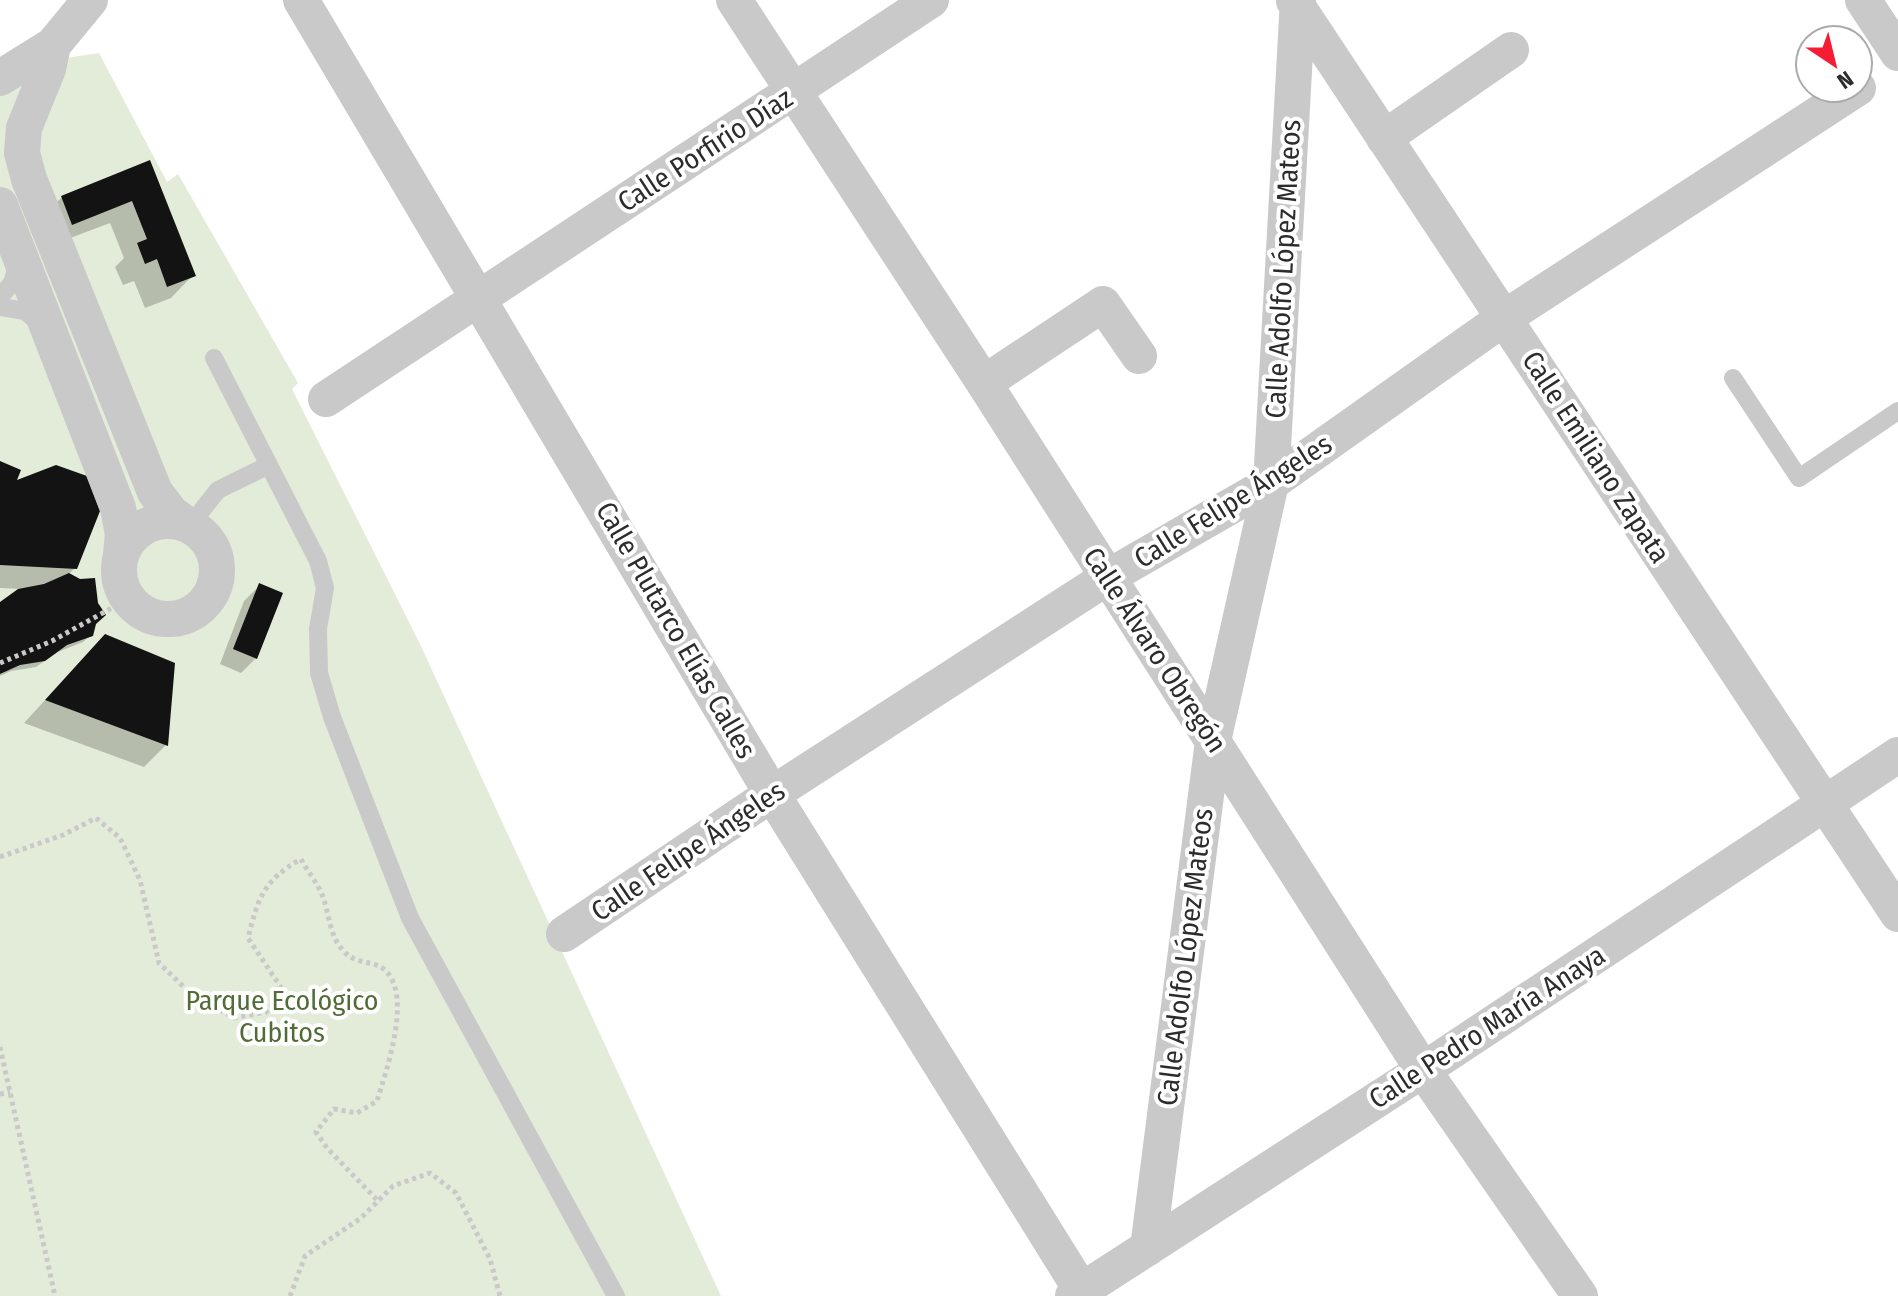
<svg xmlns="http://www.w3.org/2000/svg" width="1898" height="1296" viewBox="0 0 1898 1296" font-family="'Fira Sans Condensed',sans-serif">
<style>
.green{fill:#e3ecd8}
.shadow{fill:#0003}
.building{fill:#131313}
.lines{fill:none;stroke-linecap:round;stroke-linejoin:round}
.path{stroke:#c9c9c9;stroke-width:5;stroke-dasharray:4 4;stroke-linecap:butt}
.service{stroke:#c9c9c9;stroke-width:18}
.minor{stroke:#c9c9c9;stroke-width:36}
.labels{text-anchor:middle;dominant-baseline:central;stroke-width:8;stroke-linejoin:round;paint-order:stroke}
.street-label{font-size:28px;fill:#2c2c2c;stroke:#fff}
.park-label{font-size:28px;fill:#516c36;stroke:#fff}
</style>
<rect width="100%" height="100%" fill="#fff"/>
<path class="green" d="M 99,53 L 167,182 L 178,174 L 298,383 L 292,389 L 420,644 L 721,1296 L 0,1296 L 0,68 Z"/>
<path class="shadow" d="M 149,162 L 193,275 L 171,298 L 145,308 L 134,281 L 123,285 L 115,267 L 124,258 L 110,223 L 49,246 L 39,220 L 62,197 Z
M 0,464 L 75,568 L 68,575 L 94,625 L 91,635 L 83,642 L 58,652 L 36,667 L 11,671 L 0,676 L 0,604 L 21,589 L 0,588 Z
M 259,586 L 256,658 L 241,673 L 220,664 L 244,601 Z
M 83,659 L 166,745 L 144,767 L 24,723 Z"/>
<path class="building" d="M 150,160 L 196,276 L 167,287 L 157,259 L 145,264 L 137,243 L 147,239 L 132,201 L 72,225 L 61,196 Z
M 0,461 L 21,470 L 17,480 L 56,465 L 87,476 L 100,511 L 77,569 L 0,565 Z
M 69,573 L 80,579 L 95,578 L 98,603 L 106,615 L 96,624 L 93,636 L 67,645 L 45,661 L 20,665 L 0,674 L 0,602 L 18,589 L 44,584 Z
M 259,583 L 283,593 L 257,659 L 233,649 Z
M 105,634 L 175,663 L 168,746 L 45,700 Z"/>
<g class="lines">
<path class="path" d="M 0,663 L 52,641 L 128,599
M 0,857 L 63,835 L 96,818 L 120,838 L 140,880 L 159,963 L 189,992 L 234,1018 L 266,1012 L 284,992 L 248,938 C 258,898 263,881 301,859 C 308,872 318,884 323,897 C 329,914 330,936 342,949 C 355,966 372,959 385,970 C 413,996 386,1071 377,1101 L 357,1113 L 334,1109 L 316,1132 L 327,1148 L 378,1201
M 0,1047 L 55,1296
M 0,1094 L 10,1092
M 290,1296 L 305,1256 L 361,1218 L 393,1186 L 430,1173 L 456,1193 L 490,1259 L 500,1296"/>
<path class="service" d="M 0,297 L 12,283 L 18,263
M 0,307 L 25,311 L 40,324
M 214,358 L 318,561 L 325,588 L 318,629 L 319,673 L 332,717 L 410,918 L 616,1296
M 1733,378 L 1799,478 L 1898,411
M 202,510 L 218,490 L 269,465"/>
<path class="minor" d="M 301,0 L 772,794 L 1085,1296
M 734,0 L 984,383 L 1423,1070 L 1580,1296
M 1863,0 L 1898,53
M 1294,1 L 1898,914
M 53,45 L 48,69 L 24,128 L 22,153 L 29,179 L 155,492 L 171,513 L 186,524
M 0,78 L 53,45 L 90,0
M 1384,138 L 1511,50
M 0,205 L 118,508 L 123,534 L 121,554
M 984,383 L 1103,304 L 1139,356
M 326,399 L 931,0
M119 570a49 49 0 1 1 98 0a49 49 0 1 1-98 0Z
M 564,934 L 772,794 L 1108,577 L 1271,483 L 1504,318 L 1858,88
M 1148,1248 L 1213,741 L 1271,483 L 1298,0
M 1073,1296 L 1423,1070 L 1898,755"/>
</g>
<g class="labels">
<g class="street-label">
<text transform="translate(705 150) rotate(-33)">Calle Porfirio Díaz</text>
<text transform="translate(1283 269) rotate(-87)">Calle Adolfo López Mateos</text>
<text transform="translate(1596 457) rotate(57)">Calle Emiliano Zapata</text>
<text transform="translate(1233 501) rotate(-32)">Calle Felipe Ángeles</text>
<text transform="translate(676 630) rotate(60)">Calle Plutarco Elías Calles</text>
<text transform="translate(1155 650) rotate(57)">Calle Álvaro Obregón</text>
<text transform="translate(688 851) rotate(-34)">Calle Felipe Ángeles</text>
<text transform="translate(1185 957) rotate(-83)">Calle Adolfo López Mateos</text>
<text transform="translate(1487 1027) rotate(-33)">Calle Pedro María Anaya</text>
</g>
<g class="park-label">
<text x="282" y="1000">Parque Ecológico<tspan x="282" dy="32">Cubitos</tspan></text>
</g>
</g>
<g transform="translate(1834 64) rotate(145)"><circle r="38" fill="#ffffff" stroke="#ababab" stroke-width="2"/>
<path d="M0-6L14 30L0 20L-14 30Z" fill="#f51d33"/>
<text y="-12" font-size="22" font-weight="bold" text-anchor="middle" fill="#2c2c2c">N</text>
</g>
</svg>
